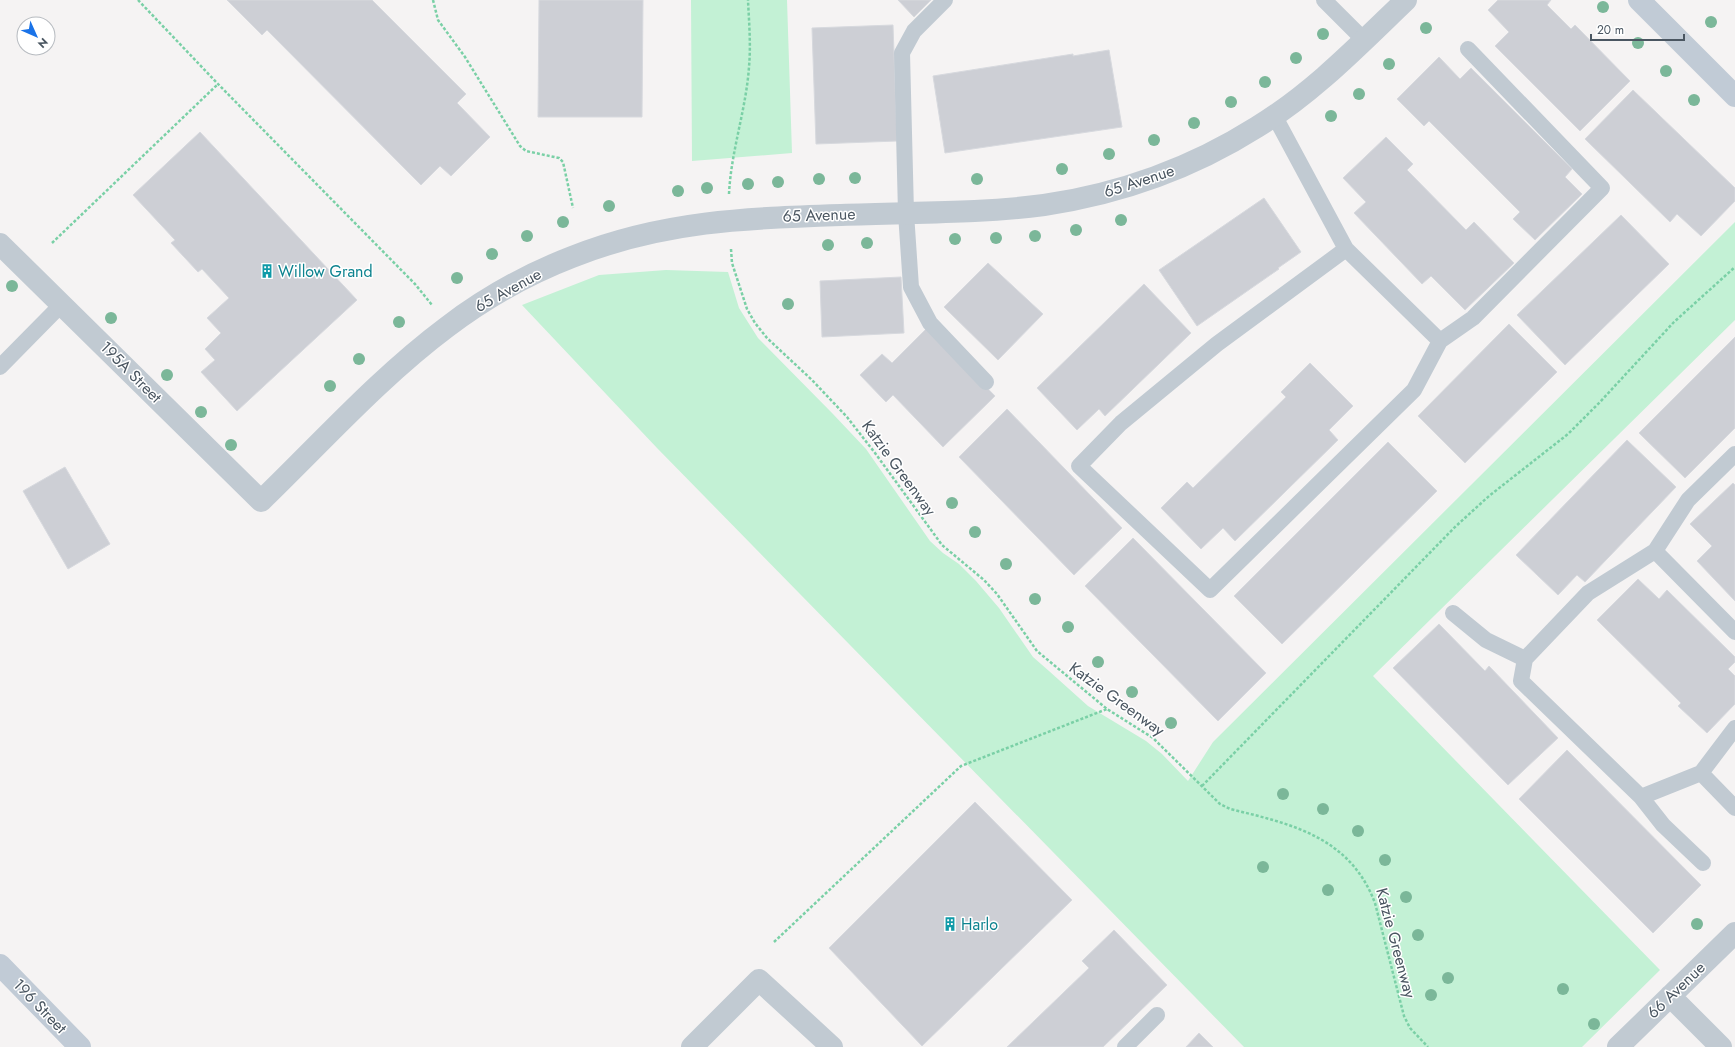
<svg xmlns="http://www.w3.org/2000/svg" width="1735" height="1047" viewBox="0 0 1735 1047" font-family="Jost,sans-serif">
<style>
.green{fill:#c3f1d5}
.building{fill:#cdcfd5;stroke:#d7d9de}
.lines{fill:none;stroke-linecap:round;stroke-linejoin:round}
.path{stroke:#7ad0a6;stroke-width:2.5;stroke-dasharray:3 2;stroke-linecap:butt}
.lane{stroke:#c1cad2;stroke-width:16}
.street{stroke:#c1cad2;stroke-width:22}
.secondary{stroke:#c1cbd6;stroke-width:22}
.tree{fill:#7bb799}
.labels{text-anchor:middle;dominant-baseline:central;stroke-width:3;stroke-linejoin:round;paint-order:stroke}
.street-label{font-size:16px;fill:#4a5661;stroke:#fff}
.culture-label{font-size:16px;fill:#0d838f;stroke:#fff;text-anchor:start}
</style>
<rect width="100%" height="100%" fill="#f5f3f3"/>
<path class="green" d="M 691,0 L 787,0 L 792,153 L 692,161 Z
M 1735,222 L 1735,320 L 1373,676 L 1660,970 L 1582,1047 L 1244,1047 L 657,448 L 522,305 L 599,275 L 666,270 L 728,272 L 739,308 L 758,338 L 833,414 L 866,449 L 930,541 L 943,553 L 959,564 L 976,581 L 999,608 L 1033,657 L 1049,671 L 1088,706 L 1146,741 L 1162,754 L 1188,781 L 1213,742 Z"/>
<path class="building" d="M 227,0 L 372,0 L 466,94 L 457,103 L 490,137 L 451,176 L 440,166 L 421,185 L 267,30 L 262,35 Z
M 539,0 L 643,0 L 642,117 L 538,117 Z
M 898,0 L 931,0 L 914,17 Z
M 1498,0 L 1551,0 L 1547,5 L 1571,29 L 1575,25 L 1630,81 L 1580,131 L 1495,46 L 1509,32 L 1488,10 Z
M 893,25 L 897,141 L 816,144 L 812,28 Z
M 1109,50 L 1122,127 L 945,153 L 933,76 L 1073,54 L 1073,56 Z
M 1439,57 L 1460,79 L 1471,68 L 1572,169 L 1565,177 L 1582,194 L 1535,240 L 1513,219 L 1520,212 L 1429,121 L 1424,126 L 1397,99 Z
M 1633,90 L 1735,188 L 1735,201 L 1701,236 L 1677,214 L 1670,222 L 1585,139 Z
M 200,132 L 357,300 L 237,411 L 201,372 L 215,360 L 205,349 L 221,333 L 207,318 L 229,298 L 202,269 L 198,272 L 171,243 L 175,240 L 133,195 Z
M 1386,137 L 1413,164 L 1407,170 L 1466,230 L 1474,222 L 1514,263 L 1465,310 L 1431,276 L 1422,284 L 1354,213 L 1366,202 L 1343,178 Z
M 1264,198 L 1301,252 L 1278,268 L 1279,269 L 1197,326 L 1159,270 Z
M 1621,215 L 1669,264 L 1565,365 L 1517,315 Z
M 988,263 L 1043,314 L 998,360 L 944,307 Z
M 901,277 L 904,333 L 822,337 L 820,281 Z
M 1144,284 L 1191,333 L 1105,416 L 1099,409 L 1077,430 L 1037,388 Z
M 1509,324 L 1557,372 L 1465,463 L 1418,416 Z
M 928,327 L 995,396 L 943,447 L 893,395 L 886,402 L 860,375 L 882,354 L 892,363 Z
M 1735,337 L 1735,428 L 1685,478 L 1639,433 Z
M 1310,363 L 1353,406 L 1329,430 L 1338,440 L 1235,541 L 1223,528 L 1201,549 L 1161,508 L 1187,482 L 1193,488 L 1286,397 L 1281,392 Z
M 1007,409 L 1122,528 L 1074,575 L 959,457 Z
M 1627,440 L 1676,487 L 1585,582 L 1577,575 L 1558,595 L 1516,555 Z
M 1388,442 L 1437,491 L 1282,644 L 1234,596 Z
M 65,467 L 110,544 L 68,569 L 23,491 Z
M 1733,483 L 1735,485 L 1735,601 L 1697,561 L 1712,546 L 1690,524 Z
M 1133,538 L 1266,673 L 1218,721 L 1085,586 Z
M 1638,579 L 1659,599 L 1667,590 L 1735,657 L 1735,662 L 1728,669 L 1735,676 L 1735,704 L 1707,733 L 1678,706 L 1681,703 L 1597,620 Z
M 1439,624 L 1485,671 L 1489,666 L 1558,738 L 1508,785 L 1393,668 Z
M 1567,750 L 1701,885 L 1653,933 L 1519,799 Z
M 975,802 L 1072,900 L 922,1046 L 829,948 Z
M 1114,930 L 1167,985 L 1103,1047 L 1007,1047 L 1089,968 L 1082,961 Z
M 1199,1033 L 1213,1047 L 1186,1047 Z"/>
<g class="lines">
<path class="path" d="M 138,0 L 218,84 L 415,284 L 432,305
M 433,0 L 438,20 L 465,57 L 520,146 L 526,151 L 559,158 L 563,162 L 573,208
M 729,194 C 731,151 746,110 749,67 C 751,45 749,22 748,0
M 52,243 L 218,84
M 731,249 L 732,263 L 747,309 L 755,323 L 767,338 L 812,380 L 847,417 L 875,453 L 942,545 L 984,580 L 997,594 L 1037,651 L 1107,709 L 1153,738 L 1220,804 L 1230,809 C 1292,824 1350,837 1375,903 L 1404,1016 L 1410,1028 L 1428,1047
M 1202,786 L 1455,527 L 1489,496 L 1568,434 L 1600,402 L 1674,322 L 1735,267
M 774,942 L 961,766 L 1107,709"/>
<path class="lane" d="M 945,0 L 914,31 L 902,53 L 906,213 L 911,287 L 930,323 L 986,382
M 1324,0 L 1364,40
M 1274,115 L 1346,249 L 1440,341 L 1473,318 L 1602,188 L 1468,49
M 1346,249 L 1217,344 L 1121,423 L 1079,466 L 1210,590 L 1414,390 L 1440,341
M 0,367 L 62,304
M 1735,454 L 1688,500 L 1655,551 L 1588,593 L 1525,659 L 1521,681 L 1641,797 L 1701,773 L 1735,728
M 1655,551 L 1735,632
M 1453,613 L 1486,640 L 1525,659
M 1701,773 L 1735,808
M 1641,797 L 1663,825 L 1703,863
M 1125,1047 L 1157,1015"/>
<path class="street" d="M 0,244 L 261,501 C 321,443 380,377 447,327 C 485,298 528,274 572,257 C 662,221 747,218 841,215 C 909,212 977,214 1044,205 C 1119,194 1192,168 1257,127 C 1313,93 1359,45 1406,0
M 1670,996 L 1721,1047
M 692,1047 L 759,980 L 832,1047
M 1618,1047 L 1735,933"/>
<path class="secondary" d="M 1639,0 L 1735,96
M 0,965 L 80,1047"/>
</g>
<g class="tree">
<circle cx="1603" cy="7" r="6"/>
<circle cx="1711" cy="22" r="6"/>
<circle cx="1426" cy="28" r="6"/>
<circle cx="1323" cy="34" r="6"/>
<circle cx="1638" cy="43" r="6"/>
<circle cx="1296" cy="58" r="6"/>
<circle cx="1389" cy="64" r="6"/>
<circle cx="1666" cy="71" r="6"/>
<circle cx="1265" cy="82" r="6"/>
<circle cx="1359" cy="94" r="6"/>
<circle cx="1694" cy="100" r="6"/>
<circle cx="1231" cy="102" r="6"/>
<circle cx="1331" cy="116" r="6"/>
<circle cx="1194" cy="123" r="6"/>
<circle cx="1154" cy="140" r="6"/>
<circle cx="1109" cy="154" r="6"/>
<circle cx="1062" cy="169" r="6"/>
<circle cx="855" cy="178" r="6"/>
<circle cx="819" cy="179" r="6"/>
<circle cx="977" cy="179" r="6"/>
<circle cx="778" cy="182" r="6"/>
<circle cx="748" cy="184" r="6"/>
<circle cx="707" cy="188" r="6"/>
<circle cx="678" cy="191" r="6"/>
<circle cx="609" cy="206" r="6"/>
<circle cx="1121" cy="220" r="6"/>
<circle cx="563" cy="222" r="6"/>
<circle cx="1076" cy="230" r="6"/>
<circle cx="527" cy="236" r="6"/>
<circle cx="1035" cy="236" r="6"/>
<circle cx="996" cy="238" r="6"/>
<circle cx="955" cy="239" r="6"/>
<circle cx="867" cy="243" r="6"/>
<circle cx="828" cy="245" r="6"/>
<circle cx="492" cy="254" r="6"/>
<circle cx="457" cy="278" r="6"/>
<circle cx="12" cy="286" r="6"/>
<circle cx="788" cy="304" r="6"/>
<circle cx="111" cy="318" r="6"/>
<circle cx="399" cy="322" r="6"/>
<circle cx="359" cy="359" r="6"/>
<circle cx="167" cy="375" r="6"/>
<circle cx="330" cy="386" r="6"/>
<circle cx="201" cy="412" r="6"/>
<circle cx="231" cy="445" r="6"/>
<circle cx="952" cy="503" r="6"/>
<circle cx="975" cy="532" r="6"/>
<circle cx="1006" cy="564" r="6"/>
<circle cx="1035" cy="599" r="6"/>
<circle cx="1068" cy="627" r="6"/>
<circle cx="1098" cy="662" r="6"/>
<circle cx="1132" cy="692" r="6"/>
<circle cx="1171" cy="723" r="6"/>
<circle cx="1283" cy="794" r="6"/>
<circle cx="1323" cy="809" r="6"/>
<circle cx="1358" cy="831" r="6"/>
<circle cx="1385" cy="860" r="6"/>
<circle cx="1263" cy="867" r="6"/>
<circle cx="1328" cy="890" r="6"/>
<circle cx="1406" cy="897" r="6"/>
<circle cx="1697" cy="924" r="6"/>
<circle cx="1418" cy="935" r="6"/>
<circle cx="1448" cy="978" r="6"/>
<circle cx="1563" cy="989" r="6"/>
<circle cx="1431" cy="995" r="6"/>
<circle cx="1594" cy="1024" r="6"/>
</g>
<defs>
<symbol id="building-bare" viewBox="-9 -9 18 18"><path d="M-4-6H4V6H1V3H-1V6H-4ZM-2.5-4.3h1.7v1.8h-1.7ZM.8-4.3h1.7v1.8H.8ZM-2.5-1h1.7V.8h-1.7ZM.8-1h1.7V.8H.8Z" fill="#0f9aa8" stroke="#fff" stroke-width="2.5" paint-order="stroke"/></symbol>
</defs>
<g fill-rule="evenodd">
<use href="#building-bare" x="257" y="261" width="20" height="20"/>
<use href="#building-bare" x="940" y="914" width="20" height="20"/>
</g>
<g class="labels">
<g class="street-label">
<text transform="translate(1139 181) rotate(-18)">65 Avenue</text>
<text transform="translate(819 215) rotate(-2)">65 Avenue</text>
<text transform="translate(508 290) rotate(-29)">65 Avenue</text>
<text transform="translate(131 372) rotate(45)">195A Street</text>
<text transform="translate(899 468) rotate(54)">Katzie Greenway</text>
<text transform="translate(1117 699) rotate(36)">Katzie Greenway</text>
<text transform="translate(1396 943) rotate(75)">Katzie Greenway</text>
<text transform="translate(1676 990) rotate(-44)">66 Avenue</text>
<text transform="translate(40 1006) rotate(46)">196 Street</text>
</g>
<g class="culture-label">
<text x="278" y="271">Willow Grand</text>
<text x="961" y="924">Harlo</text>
</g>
</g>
<g transform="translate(36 36) rotate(135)"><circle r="19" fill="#ffffff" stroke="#b7bbc0"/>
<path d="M0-3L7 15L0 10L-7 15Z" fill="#1a73e8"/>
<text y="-6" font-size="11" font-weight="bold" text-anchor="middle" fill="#4a5661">N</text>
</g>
<path d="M1591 34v6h93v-6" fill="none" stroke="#4a5661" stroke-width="2"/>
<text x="1597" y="34" font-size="12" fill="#4a5661" stroke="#ffffff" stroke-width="3" paint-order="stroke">20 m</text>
</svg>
